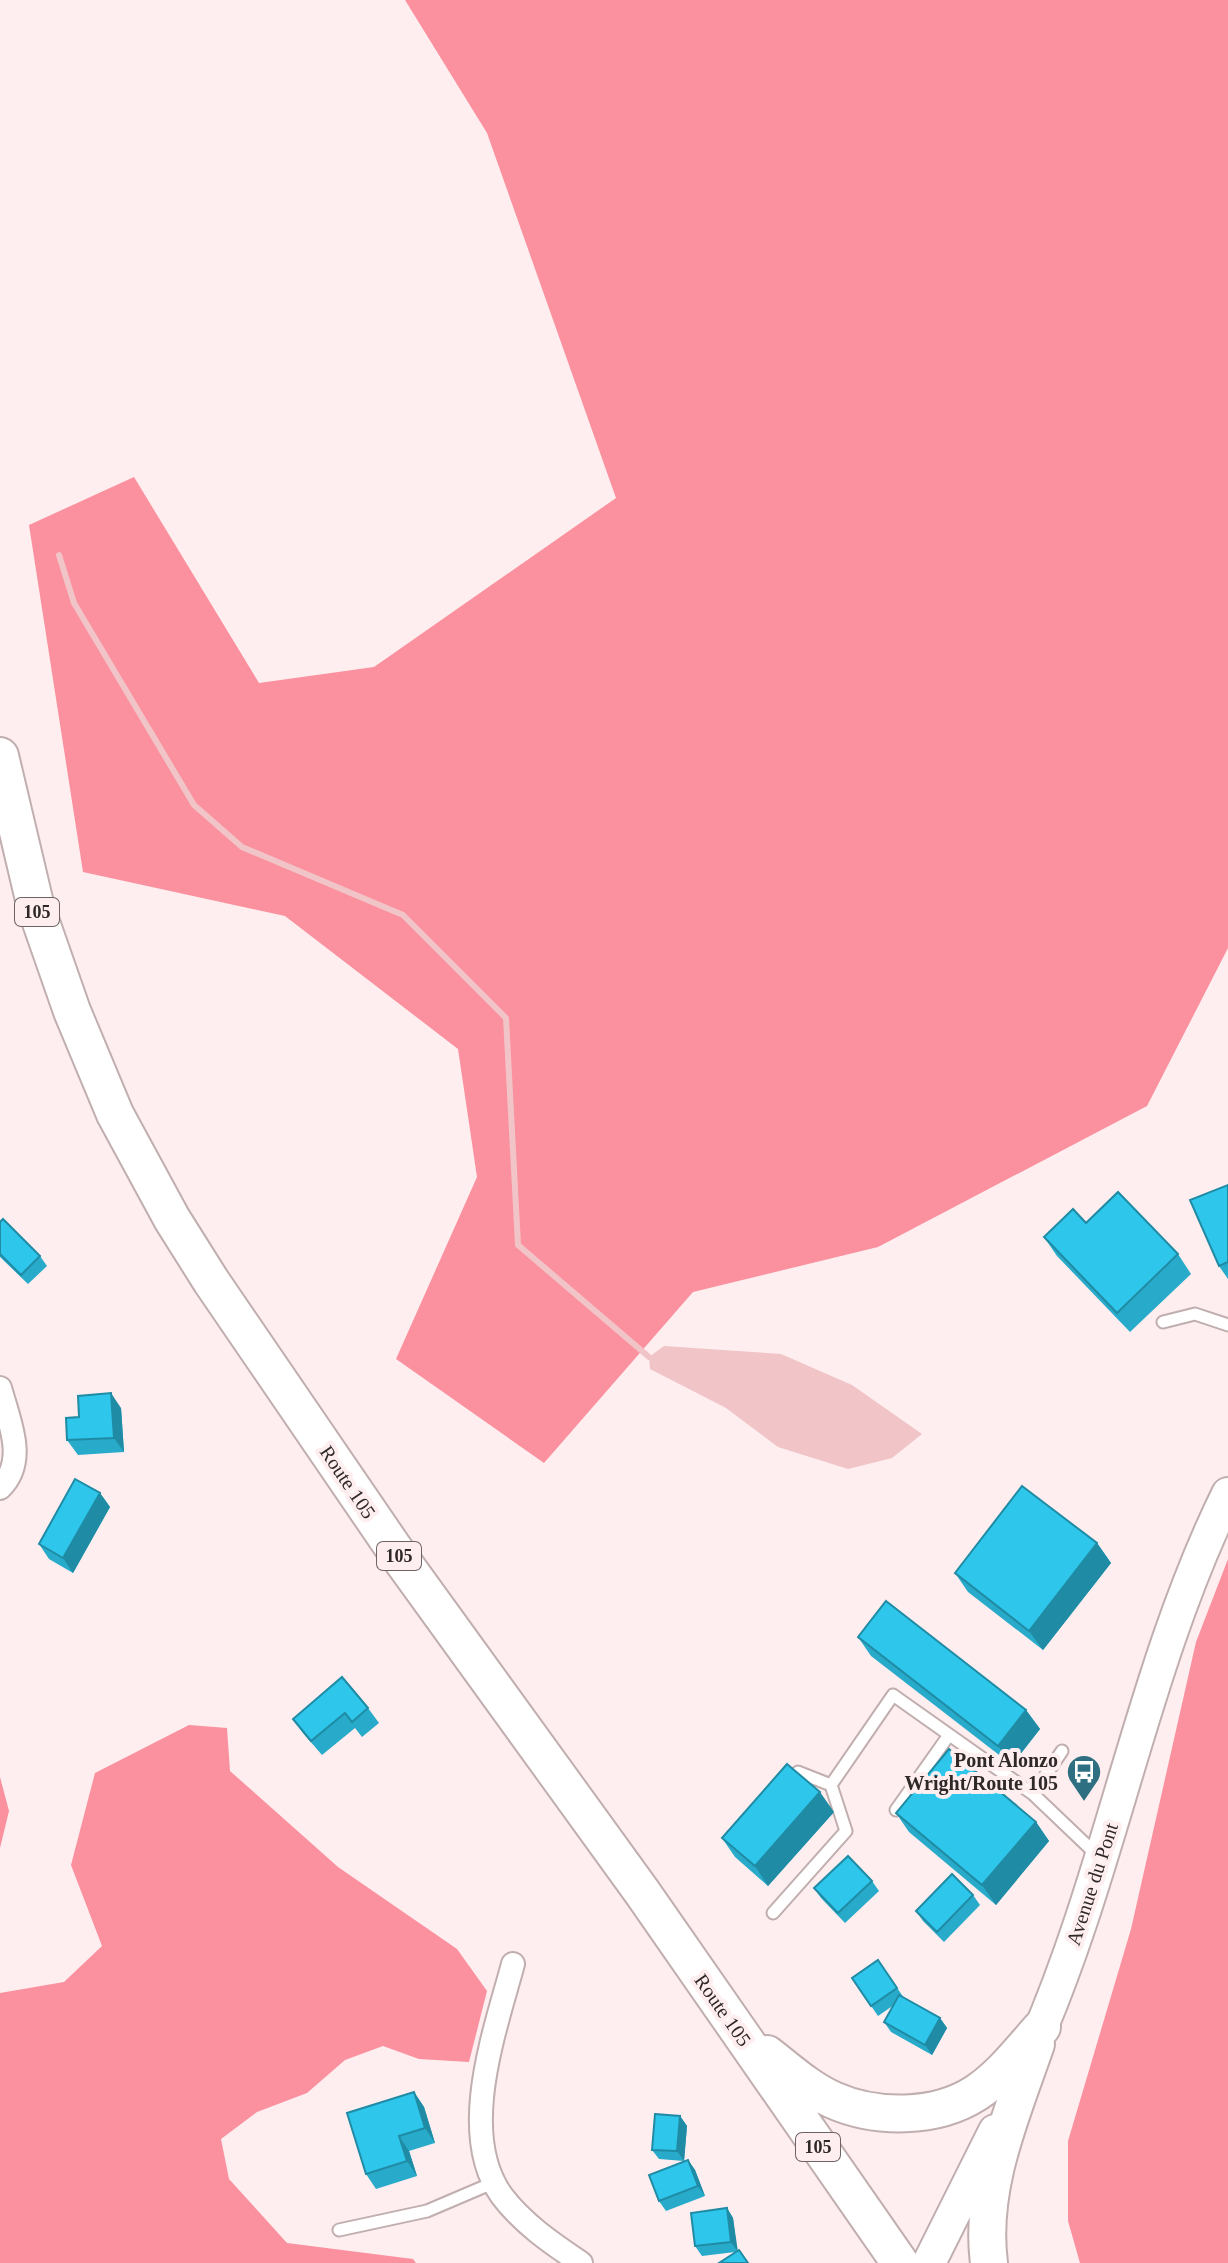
<svg xmlns="http://www.w3.org/2000/svg" width="1228" height="2263" viewBox="0 0 1228 2263" font-family="Georgia,serif">
<style>
.forest{fill:#fb909e}
.water{fill:#f1c4c7}
.lines{fill:none;stroke-linecap:round;stroke-linejoin:round}
.stream{stroke:#f1c4c7;stroke-width:6}
.service-casing{stroke:#c1aeaf;stroke-width:15}
.minor-casing{stroke:#c1aeaf;stroke-width:26}
.secondary-casing{stroke:#c1aeaf;stroke-width:36}
.primary-casing{stroke:#c1aeaf;stroke-width:40}
.service{stroke:#fff;stroke-width:11}
.minor{stroke:#fff;stroke-width:22}
.secondary{stroke:#fff;stroke-width:32}
.primary{stroke:#fff;stroke-width:36}
.wall{fill:#28abca}
.shaded-wall{fill:#208ba4}
.building{fill:#2ec7eb;stroke:#208ba4;stroke-width:2}
.labels{text-anchor:middle;dominant-baseline:central;stroke-width:8;stroke-linejoin:round;paint-order:stroke}
.shield{fill:#feeeef;stroke:#6d6364;stroke-width:2}
.shield-label{font-size:18px;font-weight:bold;fill:#2f2829}
.street-label{font-size:20px;fill:#2f2829;stroke:#feeeef}
.poi-label{font-size:20px;font-weight:bold;fill:#2f2829;stroke:#feeeef;text-anchor:end}
</style>
<rect width="100%" height="100%" fill="#feeeef"/>
<path class="forest" d="M 405,0 L 1228,0 L 1228,948 L 1147,1106 L 878,1247 L 693,1292 L 544,1463 L 396,1359 L 477,1177 L 458,1049 L 285,916 L 83,872 L 29,525 L 134,477 L 259,683 L 374,667 L 616,498 L 487,133 Z
M 1228,1559 L 1228,2263 L 1080,2263 L 1068,2221 L 1068,2141 L 1131,1929 L 1196,1642 Z
M 189,1725 L 227,1728 L 230,1771 L 338,1867 L 457,1949 L 487,1991 L 469,2062 L 419,2059 L 383,2046 L 345,2060 L 307,2093 L 257,2112 L 221,2139 L 229,2179 L 287,2243 L 413,2259 L 416,2263 L 0,2263 L 0,1993 L 64,1982 L 102,1946 L 71,1865 L 95,1773 Z
M 0,1777 L 9,1811 L 0,1848 Z"/>
<path class="water" d="M 664,1346 L 781,1354 L 852,1385 L 922,1434 L 892,1458 L 848,1469 L 778,1447 L 726,1408 L 650,1369 L 649,1357 Z"/>
<g class="lines">
<path class="stream" d="M 59,555 L 74,603 L 194,805 L 242,847 L 403,915 L 506,1018 L 518,1245 L 649,1357"/>
<defs>
<path id="service" d="M 1163,1322 L 1195,1314 L 1228,1325
M 787,1784 L 798,1772 L 831,1785
M 1033,1794 L 1062,1751
M 896,1810 L 949,1735
M 773,1913 L 846,1831 L 831,1785 L 893,1695 L 1033,1794 L 1098,1856
M 339,2230 L 427,2211 L 495,2182"/>
<path id="minor" d="M 0,1388 C 9,1421 28,1461 0,1488
M 513,1964 C 495,2031 457,2134 502,2196 C 523,2224 553,2244 581,2263"/>
<path id="secondary" d="M 1032,2049 C 1112,1869 1141,1671 1228,1494
M 929,2263 L 995,2131"/>
<path id="primary" d="M 0,756 L 36,908 L 72,1011 L 115,1114 L 172,1219 L 211,1281 L 401,1559 L 642,1892 L 900,2263
M 767,2054 C 788,2070 808,2089 833,2100 C 876,2119 936,2119 976,2093 C 1002,2076 1021,2050 1042,2027
M 989,2263 C 979,2187 1012,2114 1036,2044"/>
</defs>
<use href="#service" class="service-casing"/>
<use href="#minor" class="minor-casing"/>
<use href="#secondary" class="secondary-casing"/>
<use href="#primary" class="primary-casing"/>
<use href="#service" class="service"/>
<use href="#minor" class="minor"/>
<use href="#secondary" class="secondary"/>
<use href="#primary" class="primary"/>
</g>
<path class="wall" d="M 1228,1185 L 1228,1279 L 1219,1266 Z
M 0,1222 L 40,1256 L 47,1266 L 28,1284 L 0,1257 Z
M 1086,1223 L 1178,1254 L 1191,1274 L 1130,1332 L 1057,1256 L 1044,1237 Z
M 121,1408 L 124,1452 L 78,1455 L 67,1440 L 79,1417 Z
M 100,1493 L 110,1507 L 73,1573 L 49,1559 L 39,1544 Z
M 1097,1543 L 1111,1563 L 1043,1650 L 968,1592 L 955,1573 Z
M 858,1637 L 1026,1710 L 1040,1729 L 1012,1765 L 871,1656 Z
M 368,1708 L 379,1723 L 362,1737 L 355,1728 L 322,1755 L 303,1733 L 293,1719 Z
M 834,1812 L 768,1886 L 735,1857 L 722,1838 Z
M 896,1813 L 1036,1822 L 1049,1841 L 996,1905 L 909,1832 Z
M 872,1881 L 879,1891 L 845,1923 L 821,1898 L 814,1888 Z
M 973,1895 L 980,1905 L 944,1942 L 923,1921 L 916,1911 Z
M 878,1960 L 904,1998 L 940,2018 L 947,2028 L 932,2055 L 891,2032 L 884,2022 L 894,2005 L 878,2016 L 852,1978 Z
M 414,2092 L 424,2107 L 435,2143 L 409,2151 L 417,2176 L 376,2189 L 366,2174 Z
M 680,2116 L 687,2126 L 684,2161 L 688,2160 L 695,2170 L 705,2196 L 666,2211 L 659,2201 L 684,2161 L 659,2159 L 652,2150 Z
M 727,2208 L 733,2218 L 737,2251 L 735,2252 L 702,2256 L 695,2246 Z"/>
<path class="shaded-wall" d="M 111,1393 L 121,1408 L 124,1452 L 114,1438 Z
M 100,1493 L 110,1507 L 73,1573 L 63,1558 Z
M 1097,1543 L 1111,1563 L 1043,1650 L 1029,1631 Z
M 1026,1710 L 1040,1729 L 1012,1765 L 998,1746 Z
M 820,1792 L 834,1812 L 768,1886 L 755,1866 Z
M 1036,1822 L 1049,1841 L 996,1905 L 982,1885 Z
M 940,2018 L 947,2028 L 932,2055 L 925,2045 Z
M 414,2092 L 424,2107 L 435,2143 L 425,2128 Z
M 680,2116 L 687,2126 L 684,2161 L 677,2151 Z
M 399,2136 L 409,2151 L 417,2176 L 407,2161 Z
M 688,2160 L 695,2170 L 705,2196 L 698,2186 Z
M 727,2208 L 733,2218 L 738,2252 L 731,2242 Z"/>
<path class="building" d="M 1228,1185 L 1228,1262 L 1219,1266 L 1190,1200 Z
M 1118,1192 L 1178,1254 L 1117,1313 L 1044,1237 L 1073,1209 L 1086,1223 Z
M 3,1219 L 40,1256 L 21,1275 L 0,1254 L 0,1222 Z
M 111,1393 L 114,1438 L 67,1440 L 66,1418 L 79,1417 L 78,1396 Z
M 75,1479 L 100,1493 L 63,1558 L 39,1544 Z
M 1022,1486 L 1097,1543 L 1029,1631 L 955,1573 Z
M 886,1601 L 1026,1710 L 998,1746 L 858,1637 Z
M 342,1677 L 368,1708 L 352,1722 L 345,1713 L 311,1741 L 293,1719 Z
M 949,1749 L 1036,1822 L 982,1885 L 896,1813 Z
M 787,1764 L 820,1792 L 755,1866 L 722,1838 Z
M 848,1856 L 872,1881 L 838,1913 L 814,1888 Z
M 952,1874 L 973,1895 L 937,1932 L 916,1911 Z
M 878,1960 L 897,1988 L 871,2006 L 852,1978 Z
M 899,1995 L 940,2018 L 925,2045 L 884,2022 Z
M 414,2092 L 425,2128 L 399,2136 L 407,2161 L 366,2174 L 347,2113 Z
M 655,2114 L 680,2116 L 677,2151 L 652,2150 Z
M 688,2160 L 698,2186 L 659,2201 L 649,2175 Z
M 727,2208 L 731,2242 L 695,2246 L 691,2213 Z
M 739,2250 L 748,2263 L 719,2263 Z"/>
<defs>
<symbol id="bus-pin" viewBox="-11 -11 22 30"><path d="M0 17L-7.5 6A9.5 9.5 0 1 1 7.5 6Z" fill="#2e7082" stroke="#feeeef"/><path d="M-5-6H5V4H4V6H2V4H-2V6H-4V4H-5ZM-3.5-4V0h7V-4ZM-3.5 1.2v1.5H-2V1.2ZM2 1.2v1.5H3.5V1.2Z" fill="#fff"/></symbol>
</defs>
<g fill-rule="evenodd">
<use href="#bus-pin" x="1064" y="1752" width="40" height="54"/>
</g>
<g class="labels">
<g class="shield">
<rect x="15" y="898" width="44" height="28" rx="6"/>
<rect x="377" y="1542" width="44" height="28" rx="6"/>
<rect x="796" y="2133" width="44" height="28" rx="6"/>
</g>
<g class="shield-label">
<text x="37" y="912">105</text>
<text x="399" y="1556">105</text>
<text x="818" y="2147">105</text>
</g>
<g class="street-label">
<text transform="translate(348 1482) rotate(56)">Route 105</text>
<text transform="translate(1092 1884) rotate(-72)">Avenue du Pont</text>
<text transform="translate(723 2010) rotate(55)">Route 105</text>
</g>
<g class="poi-label">
<text x="1058" y="1760">Pont Alonzo<tspan x="1058" dy="23">Wright/Route 105</tspan></text>
</g>
</g>
</svg>
